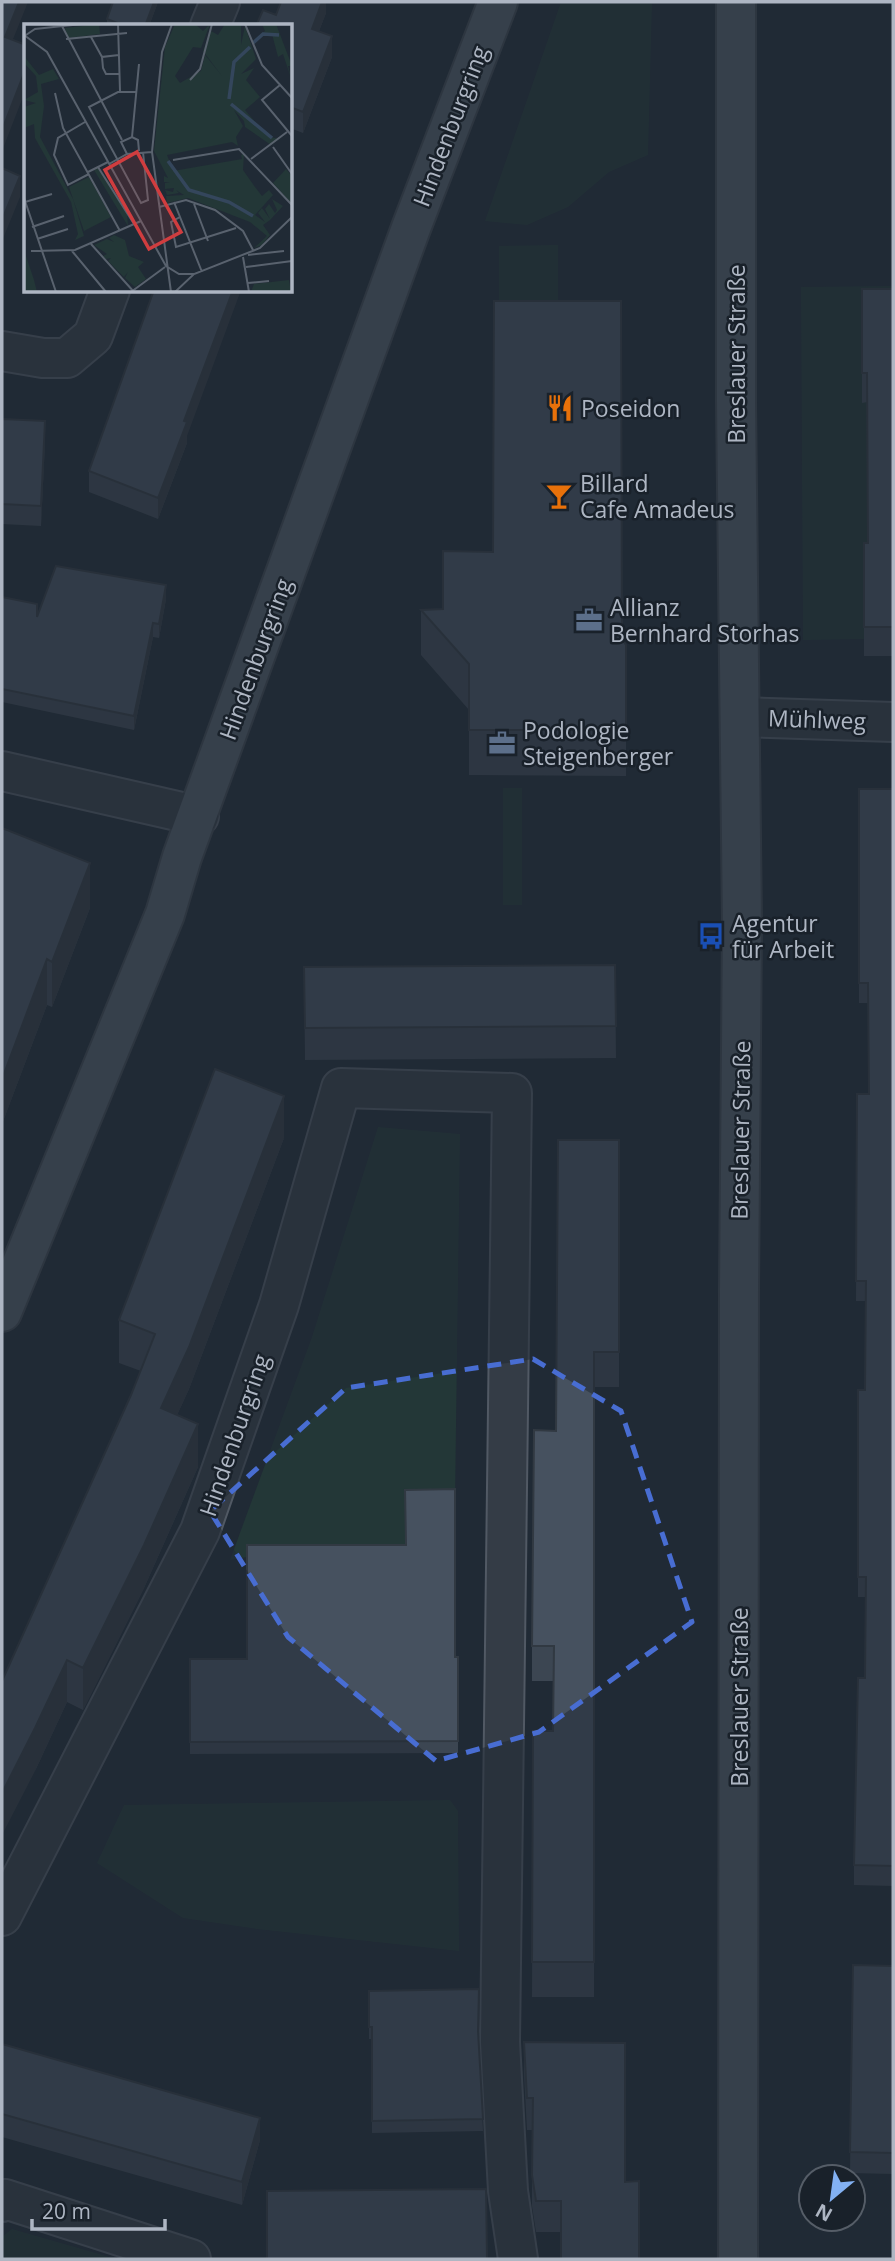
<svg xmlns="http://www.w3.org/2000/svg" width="895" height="2261" viewBox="0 0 895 2261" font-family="'Open Sans',sans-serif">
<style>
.green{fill:#233737}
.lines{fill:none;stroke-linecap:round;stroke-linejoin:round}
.minor-casing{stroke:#515964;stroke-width:42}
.major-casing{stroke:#3d454f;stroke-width:42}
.minor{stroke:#343c46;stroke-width:38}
.major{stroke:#515b66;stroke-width:38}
.wall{fill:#3c4652}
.shaded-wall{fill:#313942}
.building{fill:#46515f;stroke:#313942;stroke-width:2}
.marked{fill:none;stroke:#486dd2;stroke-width:5;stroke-dasharray:14 9;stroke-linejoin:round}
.labels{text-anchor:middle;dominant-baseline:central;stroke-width:5;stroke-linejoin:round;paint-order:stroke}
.street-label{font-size:23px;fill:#aeb6c3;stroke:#19212a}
.poi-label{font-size:23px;fill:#aeb6c3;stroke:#19212a;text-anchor:start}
.inset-river{fill:none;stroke:#34465c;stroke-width:3.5}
.inset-road{fill:none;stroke:#59626e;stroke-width:2}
.view{fill:#d03d3f;fill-opacity:0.15;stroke:#d03d3f;stroke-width:3.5}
.inset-edge{fill:none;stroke:#aeb6c3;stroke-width:3.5}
</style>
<rect width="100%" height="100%" fill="#202a35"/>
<path class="green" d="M 561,2 L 652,2 L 648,155 L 609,172 L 568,207 L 527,225 L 485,221 Z
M 558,245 L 558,305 L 499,305 L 499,246 Z
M 893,286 L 893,318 L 862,319 L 862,402 L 867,402 L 868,572 L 864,572 L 864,639 L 803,640 L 801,287 Z
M 503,788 L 522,788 L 522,905 L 503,905 Z
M 378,1127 L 460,1134 L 455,1501 L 406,1557 L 247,1557 L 230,1560 L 312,1337 Z
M 450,1800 L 458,1811 L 459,1951 L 257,1929 L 183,1918 L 97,1863 L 124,1805 Z
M 12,2229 L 106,2256 L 115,2259 L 2,2259 L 2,2237 Z"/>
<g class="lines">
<defs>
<path id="minor" d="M 210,26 L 220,2
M 2,351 L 43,358 L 67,358 L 93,336 L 110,290
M 740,717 L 893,722
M 2,771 L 199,816
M 2,1916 L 200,1531 L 279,1305 L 341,1088 L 512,1093 L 500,2042 L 508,2191 L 518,2259
M 2,2202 L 5,2199 L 191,2259"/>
<path id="major" d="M 736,2 L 736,402 L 742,925 L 739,1290 L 738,2259
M 2,1312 L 165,914 L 182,857 L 411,228 L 498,2"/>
</defs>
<use href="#minor" class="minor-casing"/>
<use href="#major" class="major-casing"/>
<use href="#minor" class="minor"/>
<use href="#major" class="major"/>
</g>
<path class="wall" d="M 113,2 L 158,2 L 149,26 L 107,26 L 107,19 Z
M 326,2 L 326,13 L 319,31 L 332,57 L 303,133 L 290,128 L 290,26 L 276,15 Z
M 862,289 L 893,289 L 893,656 L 864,656 L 864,543 L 868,543 L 867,402 L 862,403 Z
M 2,419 L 45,442 L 41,526 L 2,524 Z
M 187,436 L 187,443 L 158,519 L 89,492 L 89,471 Z
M 2,597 L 37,615 L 166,599 L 159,638 L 153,637 L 134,730 L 2,702 Z
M 421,610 L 622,639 L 626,645 L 626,776 L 469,775 L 469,710 L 421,655 Z
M 859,789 L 893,789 L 893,1886 L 854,1885 L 854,1865 L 865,1678 L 865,1597 L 858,1597 L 858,1390 L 865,1390 L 866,1301 L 856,1301 L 857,1094 L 869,1094 L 868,1003 L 859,1003 Z
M 2,828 L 90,908 L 52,1007 L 47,1005 L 2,1124 Z
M 615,965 L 616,1058 L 305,1060 L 304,967 Z
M 284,1138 L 189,1389 L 177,1415 L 198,1467 L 144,1588 L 83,1710 L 67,1702 L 35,1771 L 131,1395 L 141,1371 L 119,1363 L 119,1320 Z
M 619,1140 L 619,1387 L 594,1387 L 594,1997 L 532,1997 L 533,1731 L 553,1731 L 553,1681 L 532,1681 L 532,1646 L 556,1431 Z
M 458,1657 L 458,1753 L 190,1754 L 190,1659 Z
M 853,1965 L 893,1966 L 893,2174 L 850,2173 Z
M 369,1991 L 478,2033 L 483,2131 L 372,2133 L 372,2039 L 369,2039 Z
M 524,2042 L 625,2043 L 561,2232 L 536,2232 L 532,2206 L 532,2130 L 527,2130 L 524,2074 Z
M 2,2044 L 260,2140 L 242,2205 L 2,2137 Z"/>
<path class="shaded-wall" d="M 19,2 L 28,2 L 5,59 L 5,37 Z
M 154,2 L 158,2 L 149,26 L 145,26 Z
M 322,2 L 326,2 L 326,13 L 312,49 L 312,29 Z
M 332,36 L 332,57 L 303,133 L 303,112 Z
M 26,68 L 26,89 L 2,151 L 2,130 Z
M 20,176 L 20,197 L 2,241 L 2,220 Z
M 233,290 L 241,290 L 187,436 L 187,443 L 158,519 L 158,498 L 184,421 Z
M 45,421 L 45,442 L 41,526 L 41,506 Z
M 166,585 L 166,599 L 159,638 L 159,624 Z
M 153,623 L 153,637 L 134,730 L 134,716 Z
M 90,863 L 90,908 L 52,1007 L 52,962 Z
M 47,959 L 47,1005 L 2,1124 L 2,1079 Z
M 284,1096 L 284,1138 L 189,1389 L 161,1450 L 161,1408 Z
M 198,1424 L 198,1467 L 144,1588 L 83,1710 L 83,1668 Z
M 67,1660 L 67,1702 L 35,1771 L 2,1835 L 2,1793 Z
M 260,2118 L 260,2140 L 242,2205 L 242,2182 Z"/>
<path class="building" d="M 2,2 L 19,2 L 5,37 L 26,45 L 26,68 L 2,130 Z
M 113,2 L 154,2 L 145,26 L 125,26 L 107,19 Z
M 281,2 L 322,2 L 312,29 L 332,36 L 303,112 L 290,107 L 290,26 L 256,26 L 263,10 L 276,15 Z
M 2,168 L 20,176 L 2,220 Z
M 862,289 L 893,289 L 893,627 L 864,627 L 864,543 L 868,543 L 867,373 L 862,373 Z
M 154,290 L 233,290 L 184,421 L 187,422 L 158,498 L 89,471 Z
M 494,301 L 621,301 L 622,639 L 626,645 L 626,730 L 469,730 L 469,664 L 421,610 L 443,609 L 443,551 L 493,552 Z
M 2,419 L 45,421 L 41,506 L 2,504 Z
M 56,566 L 166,585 L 159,624 L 153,623 L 134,716 L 2,689 L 2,597 L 37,604 L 37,617 Z
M 859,789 L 893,789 L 893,1866 L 854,1865 L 858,1678 L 865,1678 L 866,1577 L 858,1577 L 858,1390 L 865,1390 L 866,1281 L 856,1281 L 857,1094 L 869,1094 L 868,983 L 859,983 Z
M 2,828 L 90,863 L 52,962 L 47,959 L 2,1079 Z
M 615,965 L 616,1026 L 305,1028 L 304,967 Z
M 215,1069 L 284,1096 L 189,1347 L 161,1408 L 198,1424 L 144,1545 L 83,1668 L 67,1660 L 35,1728 L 2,1793 L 2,1681 L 131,1395 L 155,1334 L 119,1320 Z
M 558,1140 L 619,1140 L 619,1352 L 594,1352 L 594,1962 L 532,1962 L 533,1731 L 553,1731 L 554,1646 L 532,1646 L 534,1430 L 556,1431 Z
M 455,1489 L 455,1657 L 458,1657 L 458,1741 L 190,1742 L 190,1659 L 247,1659 L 247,1545 L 406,1545 L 405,1490 Z
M 853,1965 L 893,1966 L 893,2153 L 850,2152 Z
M 479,1989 L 478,2031 L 483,2119 L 372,2121 L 372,2027 L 369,2027 L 369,1991 Z
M 524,2042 L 625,2043 L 625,2182 L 639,2181 L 639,2259 L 561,2259 L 561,2201 L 536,2201 L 532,2175 L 533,2098 L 527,2098 Z
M 2,2044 L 260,2118 L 242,2182 L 2,2114 Z
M 486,2189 L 487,2259 L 267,2259 L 267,2191 Z"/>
<path d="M0 0H895V2261H0ZM 533,1359 L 621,1411 L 692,1622 L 539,1732 L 436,1761 L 288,1637 L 210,1511 L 346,1388 Z" fill="#202a35" fill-opacity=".55" fill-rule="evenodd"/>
<path class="marked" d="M 533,1359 L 621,1411 L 692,1622 L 539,1732 L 436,1761 L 288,1637 L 210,1511 L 346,1388 Z"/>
<defs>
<symbol id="restaurant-bare" viewBox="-9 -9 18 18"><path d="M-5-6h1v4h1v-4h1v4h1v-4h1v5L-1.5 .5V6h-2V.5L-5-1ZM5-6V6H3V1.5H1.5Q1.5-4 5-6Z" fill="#e8710a" stroke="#19212a" stroke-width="2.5" paint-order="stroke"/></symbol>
<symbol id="bar-bare" viewBox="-9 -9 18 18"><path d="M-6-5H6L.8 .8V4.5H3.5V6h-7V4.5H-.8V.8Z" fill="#e8710a" stroke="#19212a" stroke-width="2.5" paint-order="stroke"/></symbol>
<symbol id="office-bare" viewBox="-9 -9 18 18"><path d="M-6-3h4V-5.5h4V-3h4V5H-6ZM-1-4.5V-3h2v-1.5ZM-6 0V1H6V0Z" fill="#5c6f8a" stroke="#19212a" stroke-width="2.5" paint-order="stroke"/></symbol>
<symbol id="bus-bare" viewBox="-9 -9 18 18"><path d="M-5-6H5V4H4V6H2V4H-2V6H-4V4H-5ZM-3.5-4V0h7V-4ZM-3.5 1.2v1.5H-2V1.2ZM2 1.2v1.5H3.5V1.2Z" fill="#1a4fb4" stroke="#19212a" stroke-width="2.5" paint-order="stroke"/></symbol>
</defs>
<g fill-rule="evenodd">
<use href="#restaurant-bare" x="541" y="389" width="38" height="38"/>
<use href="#bar-bare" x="540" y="477" width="38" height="38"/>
<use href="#office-bare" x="570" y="601" width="38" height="38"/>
<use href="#office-bare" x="483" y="724" width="38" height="38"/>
<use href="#bus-bare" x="692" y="917" width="38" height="38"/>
</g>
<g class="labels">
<g class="street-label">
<text transform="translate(450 126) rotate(-69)">Hindenburgring</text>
<text transform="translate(736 354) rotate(-90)">Breslauer Straße</text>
<text transform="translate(255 659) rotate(-70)">Hindenburgring</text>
<text transform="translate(817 719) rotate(2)">Mühlweg</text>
<text transform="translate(740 1130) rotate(-89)">Breslauer Straße</text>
<text transform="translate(234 1435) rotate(-71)">Hindenburgring</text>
<text transform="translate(739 1697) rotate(-90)">Breslauer Straße</text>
</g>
<g class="poi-label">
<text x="581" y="408">Poseidon</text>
<text x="580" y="483">Billard<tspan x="580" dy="26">Cafe Amadeus</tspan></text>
<text x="610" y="607">Allianz<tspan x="610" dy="26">Bernhard Storhas</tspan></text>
<text x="523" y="730">Podologie<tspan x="523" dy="26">Steigenberger</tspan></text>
<text x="732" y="923">Agentur<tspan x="732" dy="26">für Arbeit</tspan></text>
</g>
</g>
<g transform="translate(24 24)">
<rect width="268" height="268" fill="#202a35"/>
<path d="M 75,0 L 76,10 L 44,14 L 41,4 ZM 151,0 L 171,0 L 179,7 L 186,0 L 177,24 L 169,23 L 151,52 L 156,59 L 177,47 L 181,31 L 198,52 L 179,27 L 189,0 L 187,7 L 194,11 L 201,0 L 217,0 L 217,21 L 221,2 L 232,35 L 217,50 L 230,44 L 222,56 L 236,73 L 221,86 L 243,112 L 255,115 L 247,121 L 221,103 L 220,97 L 210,86 L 219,102 L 212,113 L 214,122 L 208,118 L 143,131 L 149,147 L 218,135 L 217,131 L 220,130 L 219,146 L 231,163 L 238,172 L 245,166 L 249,171 L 231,191 L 241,198 L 234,189 L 238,184 L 246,195 L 241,185 L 245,180 L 251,189 L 253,186 L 248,175 L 259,182 L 246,196 L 239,201 L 246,211 L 238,221 L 230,224 L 243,212 L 226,198 L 164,174 L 143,179 L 142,172 L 160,171 L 152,166 L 155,169 L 143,171 L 141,166 L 149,168 L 150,164 L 141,165 L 141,159 L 146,158 L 140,158 L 140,152 L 144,154 L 130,127 L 141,23 ZM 238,0 L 252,0 L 268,42 L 264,42 L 268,57 L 259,30 L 254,33 L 248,10 L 252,9 L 239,9 L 228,17 L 241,7 ZM 0,32 L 15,51 L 29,45 L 35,55 L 17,60 L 20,82 L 16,113 L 49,175 L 60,212 L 51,216 L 54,210 L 47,178 L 11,114 L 10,100 L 0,104 L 0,83 L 12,79 L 0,76 L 14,68 L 12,52 L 0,39 ZM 74,144 L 103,189 L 104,202 L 70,146 ZM 262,145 L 268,152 L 267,179 L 249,159 ZM 65,153 L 87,193 L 60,207 L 45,163 ZM 90,211 L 101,216 L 105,232 L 120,238 L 114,243 L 122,255 L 111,263 L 101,254 L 104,248 L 100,253 L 84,237 L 87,234 L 82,235 L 79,232 L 83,230 L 70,221 L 83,215 L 90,218 L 85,214 ZM 0,226 L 10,256 L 13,268 L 0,268 ZM 265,256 L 267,268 L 227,268 L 230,260 Z" fill="#233737"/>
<path class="inset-river" d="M 229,19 L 239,10 L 255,11M 205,75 L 210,38 L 226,23M 207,80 L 248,114M 144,137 L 165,166 L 205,178 L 229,192"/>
<path class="inset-road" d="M 94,0 L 96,67M 221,0 L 238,41 L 268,74M 38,2 L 98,116M 0,11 L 23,28 L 142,242 L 155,250 L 170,250M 2,11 L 11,5 L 58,0M 67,13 L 78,33M 42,15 L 103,9M 95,31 L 78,33 L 79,44 L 82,50 L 96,50M 166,56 L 176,45 L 188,0M 256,61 L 238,76 L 268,112M 113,68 L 94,68 L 65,83 L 117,179 L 124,176 L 119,128M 31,69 L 39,104 L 96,207M 61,98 L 34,114 L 30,131 L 44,161 L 65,150M 108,113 L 115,40M 249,123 L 268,150M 103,130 L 97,118 L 108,113 L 114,116 L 115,127M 227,135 L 263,108M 149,136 L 215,125 L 268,181M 85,140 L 103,130 L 128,128M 74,143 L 110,200M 64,148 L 84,138M 0,174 L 32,268M 1,178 L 28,170M 150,178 L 178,248M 170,180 L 184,217M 135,183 L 162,176 L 191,186 L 219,207 L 229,226M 156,193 L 147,198 L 152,223 L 212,204M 8,203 L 40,192M 13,215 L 44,205M 67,220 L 110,268M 7,227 L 51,226 L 117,197M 48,227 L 82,268M 224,231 L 260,227M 219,233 L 225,268M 222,243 L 268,237M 224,259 L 245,257M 107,268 L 141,243M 147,268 L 128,128 L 138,28 L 148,0M 151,268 L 170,250 L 236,224 L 268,193"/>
<path class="view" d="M 113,128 L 157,208 L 125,225 L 81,146 Z"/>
<rect width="268" height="268" class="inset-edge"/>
</g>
<rect width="895" height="2261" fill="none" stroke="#aeb6c3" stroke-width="7"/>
<g transform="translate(832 2198) rotate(209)"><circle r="33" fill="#19212a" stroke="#555d67" stroke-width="2"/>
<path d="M0-5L12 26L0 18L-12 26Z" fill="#83b1f3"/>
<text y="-10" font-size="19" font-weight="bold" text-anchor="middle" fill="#aeb6c3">N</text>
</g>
<path d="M32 2219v10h133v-10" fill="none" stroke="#aeb6c3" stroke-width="3.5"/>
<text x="42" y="2219" font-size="21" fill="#aeb6c3" stroke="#19212a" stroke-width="5" paint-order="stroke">20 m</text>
</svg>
